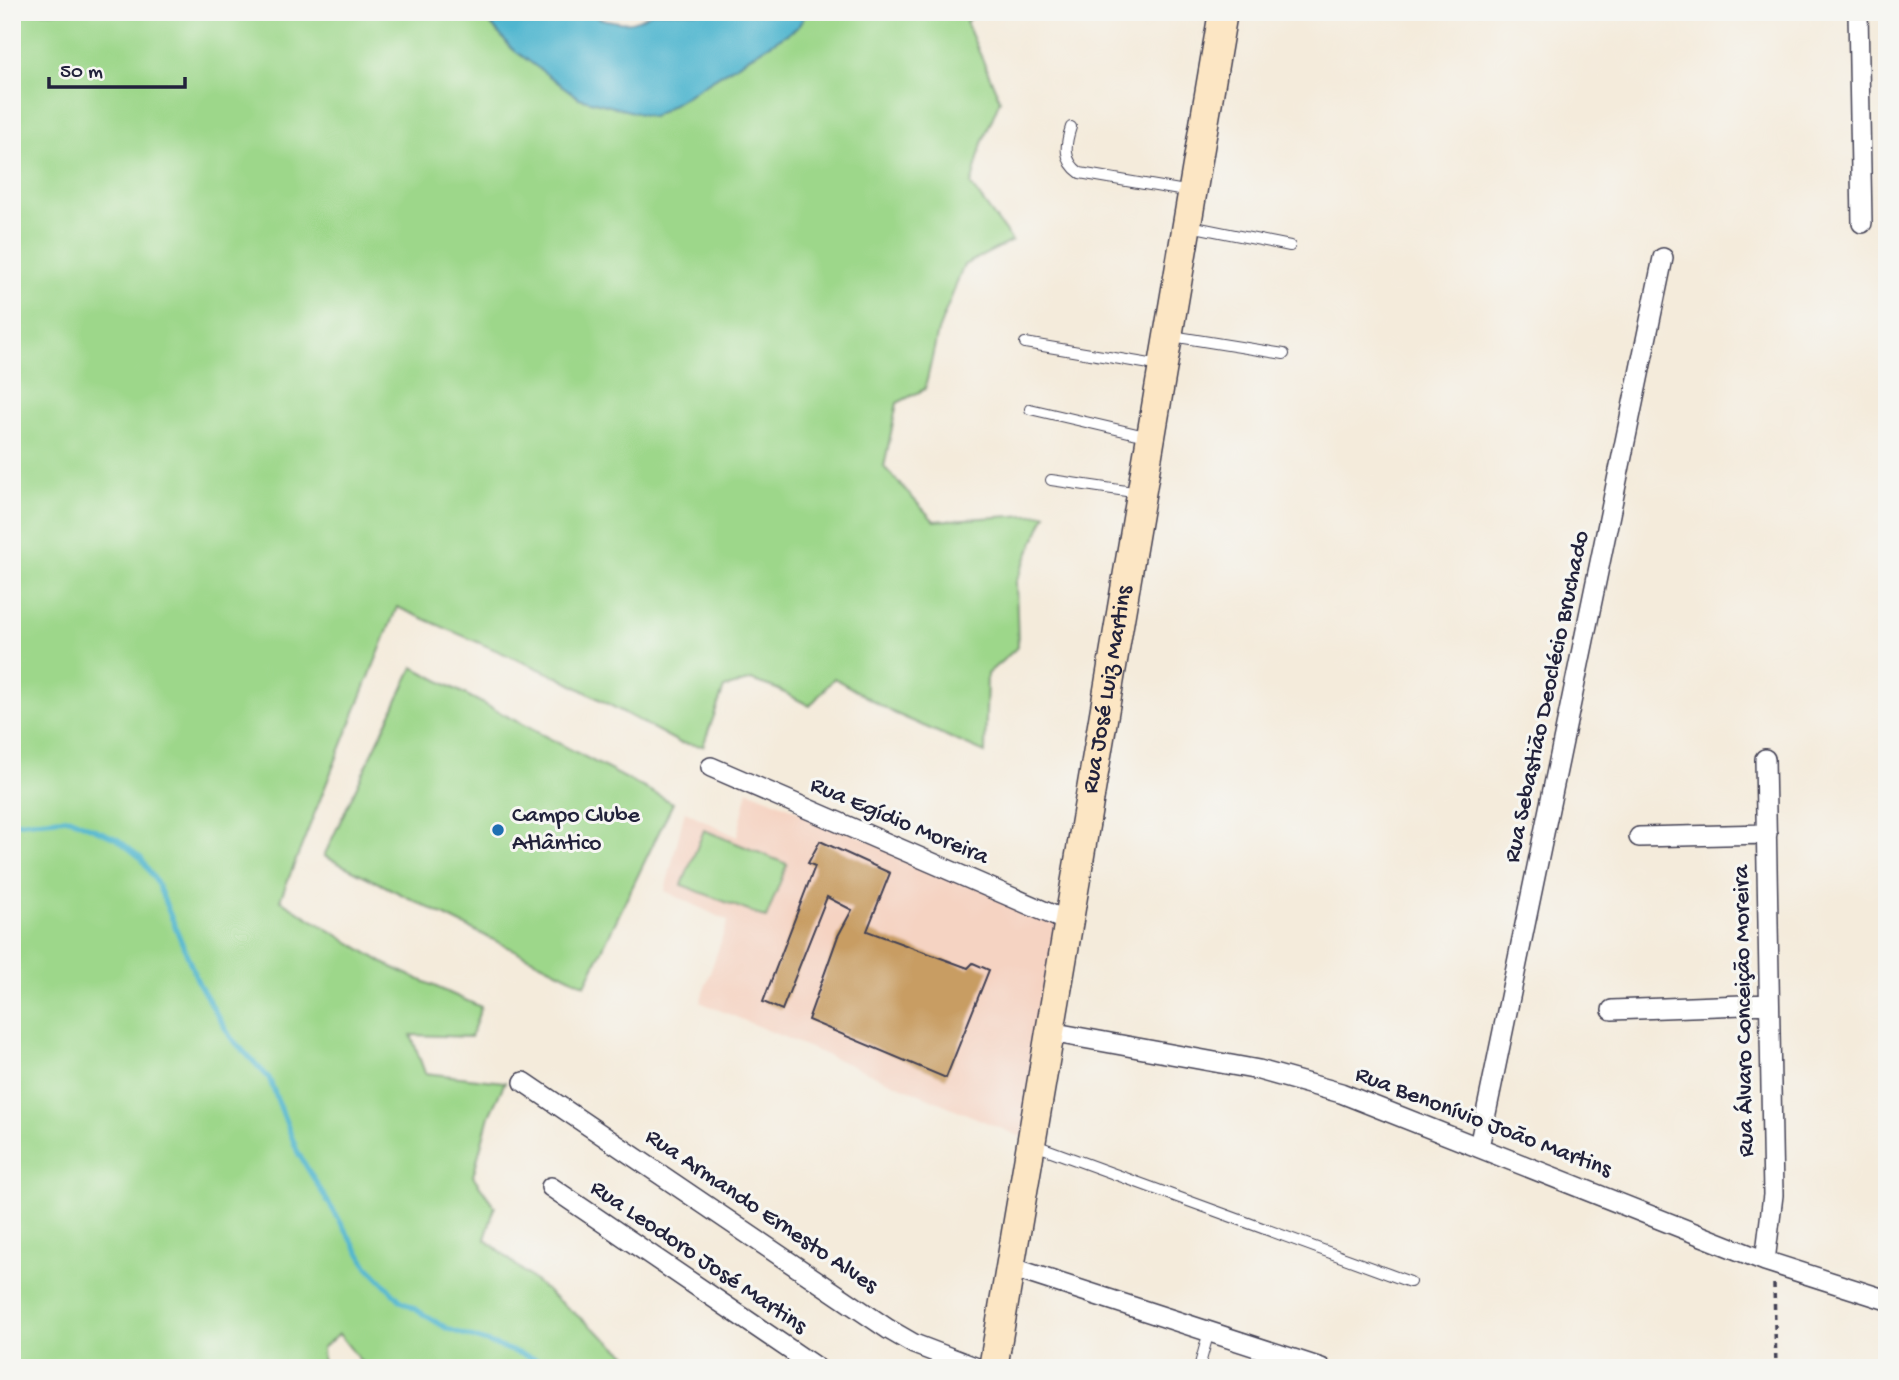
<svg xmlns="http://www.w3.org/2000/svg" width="1899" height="1380" viewBox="0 0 1899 1380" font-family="'Gochi Hand',sans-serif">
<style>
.built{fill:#f5d3c2}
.green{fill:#9dd78a;stroke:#607c62;stroke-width:2}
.water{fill:#50b6cf;stroke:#396c85;stroke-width:2}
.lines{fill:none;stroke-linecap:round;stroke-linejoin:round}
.stream{stroke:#50b6cf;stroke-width:5}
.building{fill:#c89d63}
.lane-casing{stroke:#424053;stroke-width:12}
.street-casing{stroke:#424053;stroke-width:22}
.secondary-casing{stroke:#424053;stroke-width:31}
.path{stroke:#424053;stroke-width:3.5;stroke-dasharray:5 5;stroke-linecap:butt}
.lane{stroke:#fff;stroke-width:10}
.street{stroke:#fff;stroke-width:19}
.secondary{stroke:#fce6c4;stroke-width:28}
.poi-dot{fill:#1f6fb2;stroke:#f6f6f2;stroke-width:2.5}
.labels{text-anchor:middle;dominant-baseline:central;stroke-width:6;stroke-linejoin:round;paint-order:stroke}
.street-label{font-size:24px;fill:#22223b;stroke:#f6f6f2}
.poi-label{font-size:24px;fill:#22223b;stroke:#f6f6f2;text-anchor:start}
</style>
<rect width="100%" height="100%" fill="#f6f6f2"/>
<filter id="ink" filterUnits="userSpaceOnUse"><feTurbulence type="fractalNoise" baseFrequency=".0143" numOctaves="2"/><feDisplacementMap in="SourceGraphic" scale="14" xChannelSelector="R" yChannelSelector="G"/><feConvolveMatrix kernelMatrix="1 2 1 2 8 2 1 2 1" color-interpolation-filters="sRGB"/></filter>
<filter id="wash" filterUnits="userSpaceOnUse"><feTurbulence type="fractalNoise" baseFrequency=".00686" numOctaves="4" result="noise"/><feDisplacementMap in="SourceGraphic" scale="28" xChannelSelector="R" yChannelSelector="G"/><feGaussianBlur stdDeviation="1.57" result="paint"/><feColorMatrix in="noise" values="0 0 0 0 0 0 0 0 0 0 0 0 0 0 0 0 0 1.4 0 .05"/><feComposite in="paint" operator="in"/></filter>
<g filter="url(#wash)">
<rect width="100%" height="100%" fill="#f4ebdb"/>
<path class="built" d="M 748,790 L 1059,919 L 1024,1138 L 700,1002 L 728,921 L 665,891 L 685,811 L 737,837 Z"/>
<path class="green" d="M 12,12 L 481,12 L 511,48 L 652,117 L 798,27 L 807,12 L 976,12 L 966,22 L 1000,100 L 982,143 L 971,185 L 1012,241 L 964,265 L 938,331 L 925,389 L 897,403 L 884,467 L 934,521 L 1046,514 L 1016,582 L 1018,647 L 987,674 L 985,753 L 894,713 L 834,678 L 810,706 L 777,689 L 751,680 L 724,688 L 703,746 L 680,743 L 560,678 L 397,607 L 280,900 L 387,965 L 481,1007 L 471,1037 L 411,1035 L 425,1073 L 505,1082 L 489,1116 L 473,1176 L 495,1207 L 485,1239 L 555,1298 L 644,1368 L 366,1368 L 339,1334 L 322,1348 L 323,1368 L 12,1368 Z
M 413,667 L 673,803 L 585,985 L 324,856 Z
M 704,830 L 787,864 L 766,918 L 682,885 Z"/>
<path class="water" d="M 481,12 L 593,12 L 598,18 C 623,24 631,26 653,12 L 807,12 L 798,27 L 652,117 L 579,98 L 511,48 Z"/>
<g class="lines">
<path class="stream" d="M 12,823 L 69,818 L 117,839 L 141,858 L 157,883 L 199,984 L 231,1038 L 269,1078 L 298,1153 L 368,1267 L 400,1300 L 448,1329 L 562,1368"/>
</g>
<g id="blocks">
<path class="building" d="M 820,841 L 890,873 L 867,931 L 968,968 L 973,963 L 989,970 L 946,1078 L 808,1020 L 838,936 L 852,910 L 827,897 L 782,1010 L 763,1002 L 815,866 L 808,863 Z"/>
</g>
</g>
<g filter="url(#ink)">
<use href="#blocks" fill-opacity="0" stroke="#424053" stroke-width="2"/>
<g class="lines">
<defs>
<path id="lane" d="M 1071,127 C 1065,145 1063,161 1080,173 L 1191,192
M 1190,226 L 1290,246
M 1172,336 L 1284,354
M 1025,343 L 1162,366
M 1030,409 L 1150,437
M 1051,480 L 1140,493
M 1035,1145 L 1410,1282
M 1199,1368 L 1209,1331"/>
<path id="street" d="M 1858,12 L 1862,223
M 711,767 L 1069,922
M 1639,837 L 1767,834
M 1612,1010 L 1769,1004
M 1050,1032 L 1259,1070 L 1341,1093 L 1765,1261 L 1887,1300
M 524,1082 L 888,1329 L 914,1344 L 977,1368
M 1479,1147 L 1663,258
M 551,1187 L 817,1368
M 1765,1261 L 1773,1195 L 1765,759
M 1010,1267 L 1321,1368"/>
<g id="secondary">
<path id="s1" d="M 993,1368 L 1223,12"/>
</g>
</defs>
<use href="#lane" class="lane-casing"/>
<use href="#street" class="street-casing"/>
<use href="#secondary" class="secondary-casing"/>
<path class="path" d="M 1774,1284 L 1776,1368"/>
<use href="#lane" class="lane"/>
<use href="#street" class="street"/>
<use href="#secondary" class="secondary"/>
</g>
</g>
<circle class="poi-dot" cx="498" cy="830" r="7"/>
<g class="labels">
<g class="street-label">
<text stroke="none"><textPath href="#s1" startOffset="688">Rua José Luiz Martins</textPath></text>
<text transform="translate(1548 697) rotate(-78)">Rua Sebastião Deoclécio Bruchado</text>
<text transform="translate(899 822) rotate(23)">Rua Egídio Moreira</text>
<text transform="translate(1745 1011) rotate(-91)">Rua Álvaro Conceição Moreira</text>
<text transform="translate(1483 1123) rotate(21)">Rua Benonívio João Martins</text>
<text transform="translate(761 1212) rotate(34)">Rua Armando Ernesto Alves</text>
<text transform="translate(698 1258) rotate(34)">Rua Leodoro José Martins</text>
</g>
<g class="poi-label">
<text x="512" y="816">Campo Clube<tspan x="512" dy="28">Atlântico</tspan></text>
</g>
</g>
<rect width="1899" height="1380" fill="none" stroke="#f6f6f2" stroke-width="42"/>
<path d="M49 77v10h136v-10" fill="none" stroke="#22223b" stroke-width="3.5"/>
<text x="60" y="77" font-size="21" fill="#22223b" stroke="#f6f6f2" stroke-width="5" paint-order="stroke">50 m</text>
</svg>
